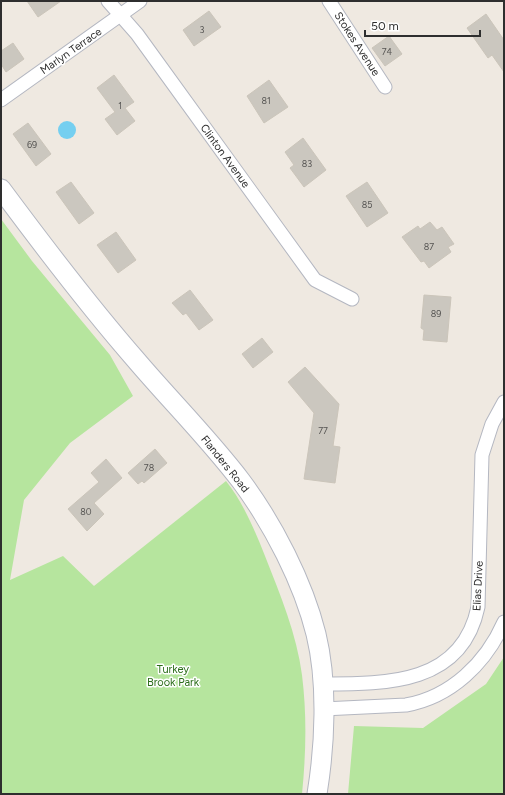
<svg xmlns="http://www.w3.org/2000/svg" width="505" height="795" viewBox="0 0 505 795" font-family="Figtree,sans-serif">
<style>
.green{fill:#b6e59e}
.water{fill:#75cff0}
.building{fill:#cbc7bf;stroke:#cbc5ba}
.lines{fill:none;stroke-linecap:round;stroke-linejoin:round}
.street-casing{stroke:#b4b7c1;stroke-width:15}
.secondary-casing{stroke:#b4b7c1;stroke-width:21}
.street{stroke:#fff;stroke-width:13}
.secondary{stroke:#fff;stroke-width:19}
.labels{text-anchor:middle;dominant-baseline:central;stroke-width:3;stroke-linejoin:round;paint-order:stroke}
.number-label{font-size:9px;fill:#555452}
.street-label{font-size:11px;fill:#2e2e2e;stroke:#fff}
.park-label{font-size:11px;fill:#2c6e1b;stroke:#fff}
</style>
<rect width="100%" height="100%" fill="#efe9e1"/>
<path class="green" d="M 1,219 L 32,261 L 110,355 L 133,396 L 70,443 L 24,500 L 10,580 L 63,556 L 94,586 L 226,481 C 243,502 255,531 265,556 C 280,594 297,635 302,675 C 307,715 306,754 302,794 L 1,794 Z
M 504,657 L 504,794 L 348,794 L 354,726 L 423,728 L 486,684 Z"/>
<path class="water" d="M58 130a9 9 0 1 1 18 0a9 9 0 1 1-18 0Z"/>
<path class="building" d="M 27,1 L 61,1 L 38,17 Z
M 209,11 L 221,27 L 194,46 L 183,30 Z
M 486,14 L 504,40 L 504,72 L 492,55 L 488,58 L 467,28 Z
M 389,36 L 402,54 L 385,66 L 372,48 Z
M 13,43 L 24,59 L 6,72 L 1,64 L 1,51 Z
M 114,75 L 134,102 L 125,108 L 135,121 L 117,135 L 105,119 L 115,112 L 97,88 Z
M 269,80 L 288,107 L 264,123 L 247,96 Z
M 28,123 L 51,154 L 36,166 L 13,134 Z
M 303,138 L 326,170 L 304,187 L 290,168 L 294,165 L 285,152 Z
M 71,182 L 94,213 L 79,224 L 56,192 Z
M 367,182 L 388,213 L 367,227 L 346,196 Z
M 430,222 L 437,230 L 442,227 L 454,244 L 448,247 L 451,252 L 429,268 L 424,261 L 421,262 L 402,237 L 418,226 L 420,229 Z
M 116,232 L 136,260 L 118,273 L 97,245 Z
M 190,290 L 213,320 L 199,330 L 186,313 L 183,315 L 172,303 Z
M 424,295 L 451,297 L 447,342 L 423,340 L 424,330 L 421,328 Z
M 262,338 L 273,352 L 253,368 L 242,354 Z
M 305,367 L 339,404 L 333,446 L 340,447 L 335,483 L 304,479 L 314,413 L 288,382 Z
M 155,449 L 167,463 L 144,483 L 142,481 L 138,484 L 128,473 Z
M 106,459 L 122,478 L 94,503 L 104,514 L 87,531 L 68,509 L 99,482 L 91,473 Z"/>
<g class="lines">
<defs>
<path id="street" d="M 108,1 L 137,34 L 315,280 L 352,299
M 329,1 L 385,87
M 1,100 L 140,1
M 323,684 C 388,684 462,684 478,607 L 482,455 L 492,424 L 504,402
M 323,709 L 406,705 C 451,697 486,663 504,622"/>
<path id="secondary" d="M 1,189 C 44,247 88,305 136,360 C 170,400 209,439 241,481 C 273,524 303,582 316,634 C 328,683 325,745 317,794"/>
</defs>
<use href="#street" class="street-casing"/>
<use href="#secondary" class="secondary-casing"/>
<use href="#street" class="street"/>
<use href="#secondary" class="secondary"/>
</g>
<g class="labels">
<g class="number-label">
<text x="202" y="29">3</text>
<text x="387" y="51">74</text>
<text x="266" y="100">81</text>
<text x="120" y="105">1</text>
<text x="32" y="144">69</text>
<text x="307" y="163">83</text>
<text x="367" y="204">85</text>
<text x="429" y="246">87</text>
<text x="436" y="313">89</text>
<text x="323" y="430">77</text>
<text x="149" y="467">78</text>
<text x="86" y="511">80</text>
</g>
<g class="street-label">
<text transform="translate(357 44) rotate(57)">Stokes Avenue</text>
<text transform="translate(71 51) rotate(-35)">Marlyn Terrace</text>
<text transform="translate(225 156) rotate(54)">Clinton Avenue</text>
<text transform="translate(225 464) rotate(51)">Flanders Road</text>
<text transform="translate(478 586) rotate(-87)">Elias Drive</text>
</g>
<g class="park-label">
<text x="173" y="669">Turkey<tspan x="173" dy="13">Brook Park</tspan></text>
</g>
</g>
<rect width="505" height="795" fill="none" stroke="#2e2e2e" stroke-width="4"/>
<path d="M365 30v6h115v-6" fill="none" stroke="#2e2e2e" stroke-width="2"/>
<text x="371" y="30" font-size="12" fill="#2e2e2e" stroke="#ffffff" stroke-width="3" paint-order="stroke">50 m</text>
</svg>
